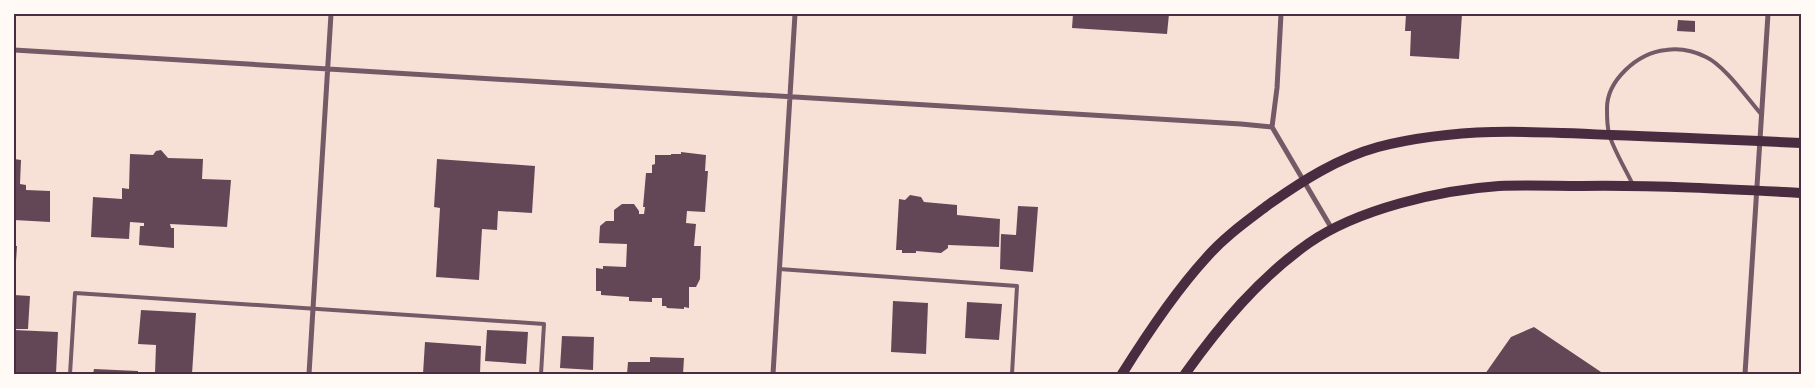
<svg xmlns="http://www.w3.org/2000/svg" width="1815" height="388" viewBox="0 0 1815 388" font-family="'PT Sans',sans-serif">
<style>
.building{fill:#644757}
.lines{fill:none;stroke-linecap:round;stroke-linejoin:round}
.service{stroke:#755966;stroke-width:4}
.minor{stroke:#755966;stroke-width:5}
.secondary{stroke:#4a2c40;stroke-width:10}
.neatline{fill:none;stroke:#4a2c40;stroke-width:2}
</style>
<rect width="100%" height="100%" fill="#f7e1d7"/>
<path class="building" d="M 677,14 L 690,14 L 690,16 L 677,15 Z
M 1073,14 L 1169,14 L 1167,34 L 1072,28 Z
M 1406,14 L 1462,14 L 1459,59 L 1410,56 L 1411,31 L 1405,31 Z
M 1678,20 L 1695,21 L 1695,32 L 1677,31 Z
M 161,150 L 168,158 L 203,159 L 202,179 L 231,180 L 227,227 L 170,224 L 171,228 L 174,228 L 174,248 L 139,245 L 140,226 L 144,226 L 144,223 L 130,222 L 129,239 L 91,237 L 93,197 L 122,199 L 122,188 L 129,189 L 130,154 L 153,155 L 156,151 Z
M 681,152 L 706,155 L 705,171 L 708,171 L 705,212 L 687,211 L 686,223 L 696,224 L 694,246 L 701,246 L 700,279 L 696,287 L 689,287 L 689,308 L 684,307 L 684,309 L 667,308 L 666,306 L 662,306 L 662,298 L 652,298 L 652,302 L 629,301 L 629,297 L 601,295 L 601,291 L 596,291 L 596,268 L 603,269 L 603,266 L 626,267 L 627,244 L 599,243 L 600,226 L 606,221 L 614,221 L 614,210 L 622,204 L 634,204 L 639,211 L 639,214 L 644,214 L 645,207 L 643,207 L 646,173 L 652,173 L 652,165 L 655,164 L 655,155 L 671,155 L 671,154 L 681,154 Z
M 14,159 L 21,160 L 20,184 L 26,185 L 26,190 L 50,191 L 50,222 L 14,220 Z
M 437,159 L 535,166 L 532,213 L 498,211 L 497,230 L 482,229 L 479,280 L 436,277 L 440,208 L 434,207 Z
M 910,195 L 921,197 L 924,202 L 957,205 L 957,215 L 1000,219 L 999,247 L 948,245 L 948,248 L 941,253 L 916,251 L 916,253 L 902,253 L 902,250 L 896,250 L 899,199 L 905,200 Z
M 1018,206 L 1038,207 L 1033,272 L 1000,269 L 1001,234 L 1016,235 Z
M 14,246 L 17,246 L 15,277 L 14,277 Z
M 14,295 L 30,296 L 28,329 L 14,329 Z
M 893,301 L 928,303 L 926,354 L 891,352 Z
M 967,302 L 1002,304 L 999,340 L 965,338 Z
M 141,310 L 196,313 L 192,374 L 155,373 L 156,345 L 138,344 Z
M 1534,327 L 1604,374 L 1485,374 L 1511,337 Z
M 14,330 L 58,332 L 56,374 L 14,374 Z
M 487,330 L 528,332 L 526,364 L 485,361 Z
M 562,336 L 594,337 L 593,370 L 560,368 Z
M 425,342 L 481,346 L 480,374 L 423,374 Z
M 650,357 L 684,358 L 683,374 L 627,374 L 628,362 L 650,362 Z
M 94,369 L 138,371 L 138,374 L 93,374 Z"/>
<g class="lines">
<path class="service" d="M 1633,185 C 1627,172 1611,145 1609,133 C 1607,126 1607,118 1607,110 C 1606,81 1637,53 1666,50 C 1679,48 1694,51 1706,57 C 1725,66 1747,98 1761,114
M 779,269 L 1017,286 L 1012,374
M 70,374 L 75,293 L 544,324 L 541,374"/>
<path class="minor" d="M 1281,14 L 1277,88 L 1272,127 L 1332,229
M 14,50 L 1241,124 L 1272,127
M 309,374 L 331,14
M 773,374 L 795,14
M 1745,374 L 1768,14"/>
<path class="secondary" d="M 1122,374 C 1147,334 1174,293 1206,258 C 1224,237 1247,221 1268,205 C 1302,181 1338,158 1378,147 C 1456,127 1531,131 1611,135 C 1674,137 1738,140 1801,143
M 1185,374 C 1220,325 1259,278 1309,243 C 1358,209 1440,190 1499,186 C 1527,185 1555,186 1582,186 C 1655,185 1728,189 1801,193"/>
</g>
<rect width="1815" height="388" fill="none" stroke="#fffaf5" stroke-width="30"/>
<rect x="15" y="15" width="1785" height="358" class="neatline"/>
</svg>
